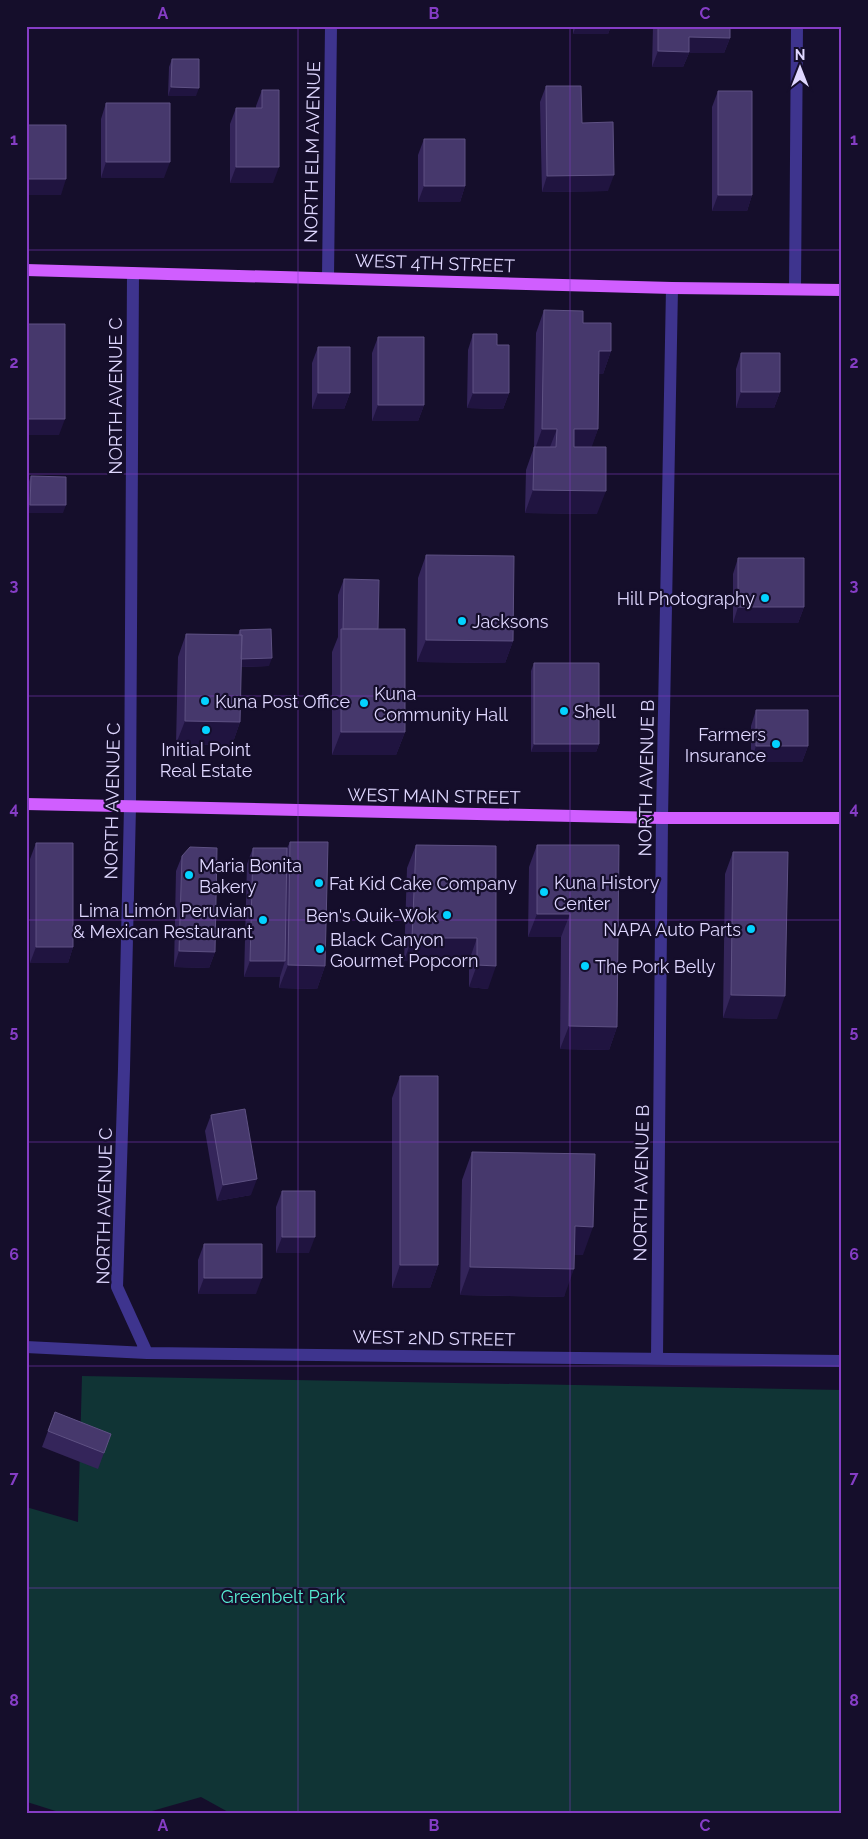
<svg xmlns="http://www.w3.org/2000/svg" width="868" height="1839" viewBox="0 0 868 1839" font-family="Raleway,sans-serif">
<style>
.green{fill:#103435}
.lines{fill:none;stroke-linecap:round;stroke-linejoin:round}
.minor{stroke:#3e348e;stroke-width:12}
.major{stroke:#d05eff;stroke-width:12}
.wall{fill:#34255a}
.shaded-wall{fill:#201440}
.building{fill:#46386c;stroke:#5e5183}
.grid{fill:none;stroke:#853dc5;stroke-width:1;stroke-opacity:0.55}
.poi-dot{fill:#03d2ff;stroke:#150e2b;stroke-width:2}
.labels{text-anchor:middle;dominant-baseline:central;stroke-width:4.5;stroke-linejoin:round;paint-order:stroke}
.street-label{font-size:18px;fill:#dfd7ff;stroke:#150e2b}
.poi-label{font-size:18px;fill:#dfd7ff;stroke:#150e2b;text-anchor:start}
.park-label{font-size:18px;fill:#56ecd3;stroke:#150e2b}
.neatline{fill:none;stroke:#853dc5;stroke-width:2}
.grid-label{font-size:16px;text-anchor:middle;font-weight:bold;fill:#853dc5}
</style>
<rect width="100%" height="100%" fill="#150e2b"/>
<path class="green" d="M 82,1376 L 842,1390 L 842,1813 L 230,1813 L 201,1797 L 145,1813 L 62,1813 L 27,1802 L 26,1507 L 78,1522 Z"/>
<g class="lines">
<path class="minor" d="M 133,273 L 130,807 L 124,1069 L 117,1287 L 147,1353
M 328,277 L 331,26
M 795,289 L 797,26
M 26,1347 L 147,1353 L 842,1361
M 657,1358 L 662,818 L 672,288"/>
<path class="major" d="M 26,270 L 672,288 L 842,290
M 26,804 L 662,818 L 842,818"/>
</g>
<path class="wall" d="M 573,26 L 611,26 L 608,34 L 573,34 Z
M 653,26 L 730,26 L 730,38 L 724,53 L 689,53 L 683,67 L 652,67 Z
M 172,59 L 196,96 L 168,96 L 169,67 Z
M 546,86 L 582,123 L 608,191 L 542,192 L 540,102 Z
M 262,90 L 273,183 L 230,183 L 230,124 L 236,108 L 256,108 L 256,106 Z
M 718,91 L 752,195 L 747,211 L 712,211 L 712,107 Z
M 106,103 L 164,178 L 101,178 L 101,119 Z
M 424,139 L 465,186 L 460,202 L 418,202 L 418,155 Z
M 544,310 L 583,323 L 611,351 L 603,374 L 599,374 L 598,429 L 591,447 L 597,514 L 525,513 L 526,470 L 534,447 L 536,333 Z
M 473,334 L 509,393 L 503,409 L 467,408 L 468,350 Z
M 378,337 L 424,405 L 418,421 L 372,421 L 372,353 Z
M 318,347 L 350,393 L 344,409 L 312,409 L 312,363 Z
M 741,353 L 780,392 L 774,408 L 736,408 L 736,369 Z
M 31,476 L 63,513 L 27,513 L 28,484 Z
M 426,555 L 513,641 L 505,663 L 417,662 L 418,578 Z
M 738,558 L 804,607 L 798,623 L 733,623 L 733,574 Z
M 344,579 L 378,629 L 405,732 L 396,755 L 332,755 L 332,652 L 338,637 L 338,595 Z
M 240,630 L 269,666 L 241,667 L 240,722 L 232,745 L 176,744 L 178,657 L 186,634 L 238,635 Z
M 534,663 L 599,744 L 596,752 L 531,752 L 531,671 Z
M 756,710 L 808,746 L 802,762 L 751,762 L 751,726 Z
M 290,842 L 325,966 L 317,989 L 279,988 L 280,977 L 244,977 L 247,864 L 253,848 L 287,848 Z
M 36,843 L 73,947 L 68,963 L 30,963 L 30,859 Z
M 416,845 L 496,846 L 488,989 L 469,987 L 469,961 L 404,961 L 407,868 Z
M 537,845 L 619,845 L 617,1027 L 609,1050 L 560,1049 L 561,937 L 528,937 L 529,867 Z
M 733,852 L 777,1019 L 723,1018 L 725,874 Z
M 182,856 L 215,952 L 209,968 L 174,967 L 176,871 Z
M 400,1076 L 438,1265 L 430,1288 L 392,1288 L 392,1098 Z
M 211,1115 L 251,1195 L 217,1201 L 205,1131 Z
M 472,1152 L 583,1255 L 574,1255 L 564,1297 L 460,1295 L 462,1180 Z
M 282,1191 L 309,1253 L 276,1253 L 276,1207 Z
M 204,1244 L 256,1294 L 198,1294 L 198,1260 Z
M 55,1412 L 111,1434 L 98,1469 L 42,1447 Z"/>
<path class="shaded-wall" d="M 399,26 L 462,26 L 399,27 Z
M 576,26 L 611,26 L 608,34 L 573,34 Z
M 689,37 L 730,38 L 724,53 L 689,53 L 683,67 L 652,67 L 658,51 Z
M 171,87 L 199,88 L 196,96 L 168,96 Z
M 106,162 L 170,162 L 164,178 L 101,178 Z
M 236,167 L 279,167 L 273,183 L 230,183 Z
M 614,175 L 608,191 L 542,192 L 547,176 Z
M 26,179 L 66,179 L 61,195 L 26,195 Z
M 424,186 L 465,186 L 460,202 L 418,202 Z
M 718,195 L 752,195 L 747,211 L 712,211 Z
M 599,351 L 611,351 L 603,374 L 591,374 Z
M 741,392 L 780,392 L 774,408 L 736,408 Z
M 318,393 L 350,393 L 344,409 L 312,409 Z
M 473,393 L 509,393 L 503,409 L 467,408 Z
M 378,405 L 424,405 L 418,421 L 372,421 Z
M 26,419 L 65,419 L 59,435 L 26,435 Z
M 542,429 L 557,429 L 548,452 L 534,452 Z
M 574,429 L 598,429 L 590,452 L 566,452 Z
M 533,490 L 606,491 L 597,514 L 525,513 Z
M 30,505 L 66,505 L 63,513 L 27,513 Z
M 738,607 L 804,607 L 798,623 L 733,623 Z
M 426,640 L 513,641 L 505,663 L 417,662 Z
M 272,658 L 269,666 L 238,667 L 241,659 Z
M 185,721 L 240,722 L 232,745 L 176,744 Z
M 341,732 L 405,732 L 396,755 L 332,755 Z
M 534,744 L 599,744 L 596,752 L 531,752 Z
M 756,746 L 808,746 L 802,762 L 751,762 Z
M 537,914 L 570,914 L 561,937 L 528,937 Z
M 412,938 L 477,938 L 469,961 L 404,961 Z
M 36,947 L 73,947 L 68,963 L 30,963 Z
M 179,951 L 215,952 L 209,968 L 174,967 Z
M 250,961 L 285,961 L 280,977 L 244,977 Z
M 288,965 L 325,966 L 317,989 L 279,988 Z
M 477,965 L 496,966 L 488,989 L 469,987 Z
M 731,995 L 785,996 L 777,1019 L 723,1018 Z
M 569,1026 L 617,1027 L 609,1050 L 560,1049 Z
M 257,1179 L 251,1195 L 217,1201 L 223,1185 Z
M 575,1226 L 593,1227 L 583,1255 L 564,1255 Z
M 282,1237 L 315,1237 L 309,1253 L 276,1253 Z
M 400,1265 L 438,1265 L 430,1288 L 392,1288 Z
M 470,1267 L 574,1269 L 564,1297 L 460,1295 Z
M 204,1278 L 262,1278 L 256,1294 L 198,1294 Z"/>
<path class="building" d="M 658,26 L 730,26 L 730,38 L 689,37 L 689,52 L 658,51 Z
M 172,59 L 199,59 L 199,88 L 171,87 Z
M 546,86 L 581,86 L 582,123 L 613,122 L 614,175 L 547,176 Z
M 262,90 L 279,90 L 279,167 L 236,167 L 236,108 L 262,108 Z
M 718,91 L 752,91 L 752,195 L 718,195 Z
M 106,103 L 170,103 L 170,162 L 106,162 Z
M 26,125 L 66,125 L 66,179 L 26,179 Z
M 424,139 L 465,139 L 465,186 L 424,186 Z
M 544,310 L 583,311 L 583,323 L 611,323 L 611,351 L 599,351 L 598,429 L 574,429 L 574,447 L 606,447 L 606,491 L 533,490 L 534,447 L 556,447 L 557,429 L 542,429 Z
M 26,324 L 65,324 L 65,419 L 26,419 Z
M 473,334 L 497,334 L 497,345 L 509,345 L 509,393 L 473,393 Z
M 378,337 L 424,337 L 424,405 L 378,405 Z
M 318,347 L 350,347 L 350,393 L 318,393 Z
M 741,353 L 780,353 L 780,392 L 741,392 Z
M 31,476 L 66,477 L 66,505 L 30,505 Z
M 426,555 L 514,556 L 513,641 L 426,640 Z
M 738,558 L 804,558 L 804,607 L 738,607 Z
M 344,579 L 379,580 L 378,629 L 343,629 Z
M 271,629 L 272,658 L 241,659 L 242,635 L 240,635 L 240,630 Z
M 341,629 L 405,629 L 405,732 L 341,732 Z
M 186,634 L 242,635 L 240,722 L 185,721 Z
M 534,663 L 599,663 L 599,744 L 534,744 Z
M 756,710 L 808,710 L 808,746 L 756,746 Z
M 290,842 L 328,842 L 325,966 L 288,965 Z
M 36,843 L 73,843 L 73,947 L 36,947 Z
M 416,845 L 496,846 L 496,966 L 477,965 L 477,938 L 412,938 Z
M 537,845 L 619,845 L 617,1027 L 569,1026 L 570,914 L 537,914 Z
M 190,847 L 217,848 L 215,952 L 179,951 L 182,856 Z
M 253,848 L 287,848 L 285,961 L 250,961 Z
M 733,852 L 788,852 L 785,996 L 731,995 Z
M 400,1076 L 438,1076 L 438,1265 L 400,1265 Z
M 245,1109 L 257,1179 L 223,1185 L 211,1115 Z
M 472,1152 L 595,1154 L 593,1227 L 575,1226 L 574,1269 L 470,1267 Z
M 282,1191 L 315,1191 L 315,1237 L 282,1237 Z
M 204,1244 L 262,1244 L 262,1278 L 204,1278 Z
M 55,1412 L 111,1434 L 104,1453 L 48,1431 Z"/>
<path class="grid" d="M 298,26 L 298,1813M 570,26 L 570,1813M 26,250 L 842,250M 26,474 L 842,474M 26,696 L 842,696M 26,920 L 842,920M 26,1142 L 842,1142M 26,1366 L 842,1366M 26,1588 L 842,1588"/>
<g class="poi-dot">
<circle cx="765" cy="598" r="5"/>
<circle cx="462" cy="621" r="5"/>
<circle cx="205" cy="701" r="5"/>
<circle cx="364" cy="703" r="5"/>
<circle cx="564" cy="711" r="5"/>
<circle cx="206" cy="730" r="5"/>
<circle cx="776" cy="744" r="5"/>
<circle cx="189" cy="875" r="5"/>
<circle cx="319" cy="883" r="5"/>
<circle cx="544" cy="892" r="5"/>
<circle cx="447" cy="915" r="5"/>
<circle cx="263" cy="920" r="5"/>
<circle cx="751" cy="929" r="5"/>
<circle cx="320" cy="949" r="5"/>
<circle cx="585" cy="966" r="5"/>
</g>
<g class="labels">
<g class="street-label">
<text transform="translate(312 152) rotate(-89)">NORTH ELM AVENUE</text>
<text transform="translate(435 263) rotate(2)">WEST 4TH STREET</text>
<text transform="translate(115 396) rotate(-90)">NORTH AVENUE C</text>
<text transform="translate(646 778) rotate(-89)">NORTH AVENUE B</text>
<text transform="translate(434 796) rotate(1)">WEST MAIN STREET</text>
<text transform="translate(112 801) rotate(-89)">NORTH AVENUE C</text>
<text transform="translate(641 1183) rotate(-89)">NORTH AVENUE B</text>
<text transform="translate(104 1206) rotate(-89)">NORTH AVENUE C</text>
<text transform="translate(434 1338) rotate(1)">WEST 2ND STREET</text>
</g>
<g class="poi-label">
<text x="755" y="598" text-anchor="end">Hill Photography</text>
<text x="472" y="621">Jacksons</text>
<text x="374" y="693">Kuna<tspan x="374" dy="21">Community Hall</tspan></text>
<text x="215" y="701">Kuna Post Office</text>
<text x="574" y="711">Shell</text>
<text x="766" y="734" text-anchor="end">Farmers<tspan x="766" dy="21">Insurance</tspan></text>
<text x="206" y="749" text-anchor="middle">Initial Point<tspan x="206" dy="21">Real Estate</tspan></text>
<text x="199" y="865">Maria Bonita<tspan x="199" dy="21">Bakery</tspan></text>
<text x="554" y="882">Kuna History<tspan x="554" dy="21">Center</tspan></text>
<text x="329" y="883">Fat Kid Cake Company</text>
<text x="253" y="910" text-anchor="end">Lima Limón Peruvian<tspan x="253" dy="21">&amp; Mexican Restaurant</tspan></text>
<text x="437" y="915" text-anchor="end">Ben's Quik-Wok</text>
<text x="741" y="929" text-anchor="end">NAPA Auto Parts</text>
<text x="330" y="939">Black Canyon<tspan x="330" dy="21">Gourmet Popcorn</tspan></text>
<text x="595" y="966">The Pork Belly</text>
</g>
<g class="park-label">
<text x="283" y="1596">Greenbelt Park</text>
</g>
</g>
<rect width="868" height="1839" fill="none" stroke="#150e2b" stroke-width="55"/>
<g transform="translate(800 68)" stroke="#150e2b" stroke-width="4" paint-order="stroke">
<path d="M0-4L9 19L0 12L-9 19Z" fill="#dfd7ff"/>
<text y="-8" font-size="14" font-weight="bold" text-anchor="middle" fill="#dfd7ff">N</text>
</g>
<rect x="28" y="28" width="812" height="1784" class="neatline"/>
<g class="grid-label">
<text x="163" y="19">A</text>
<text x="434" y="19">B</text>
<text x="705" y="19">C</text>
<text x="14" y="145">1</text>
<text x="854" y="145">1</text>
<text x="14" y="368">2</text>
<text x="854" y="368">2</text>
<text x="14" y="591">3</text>
<text x="854" y="591">3</text>
<text x="14" y="814">4</text>
<text x="854" y="814">4</text>
<text x="14" y="1037">5</text>
<text x="854" y="1037">5</text>
<text x="14" y="1260">6</text>
<text x="854" y="1260">6</text>
<text x="14" y="1483">7</text>
<text x="854" y="1483">7</text>
<text x="14" y="1706">8</text>
<text x="854" y="1706">8</text>
<text x="163" y="1831">A</text>
<text x="434" y="1831">B</text>
<text x="705" y="1831">C</text>
</g>
</svg>
